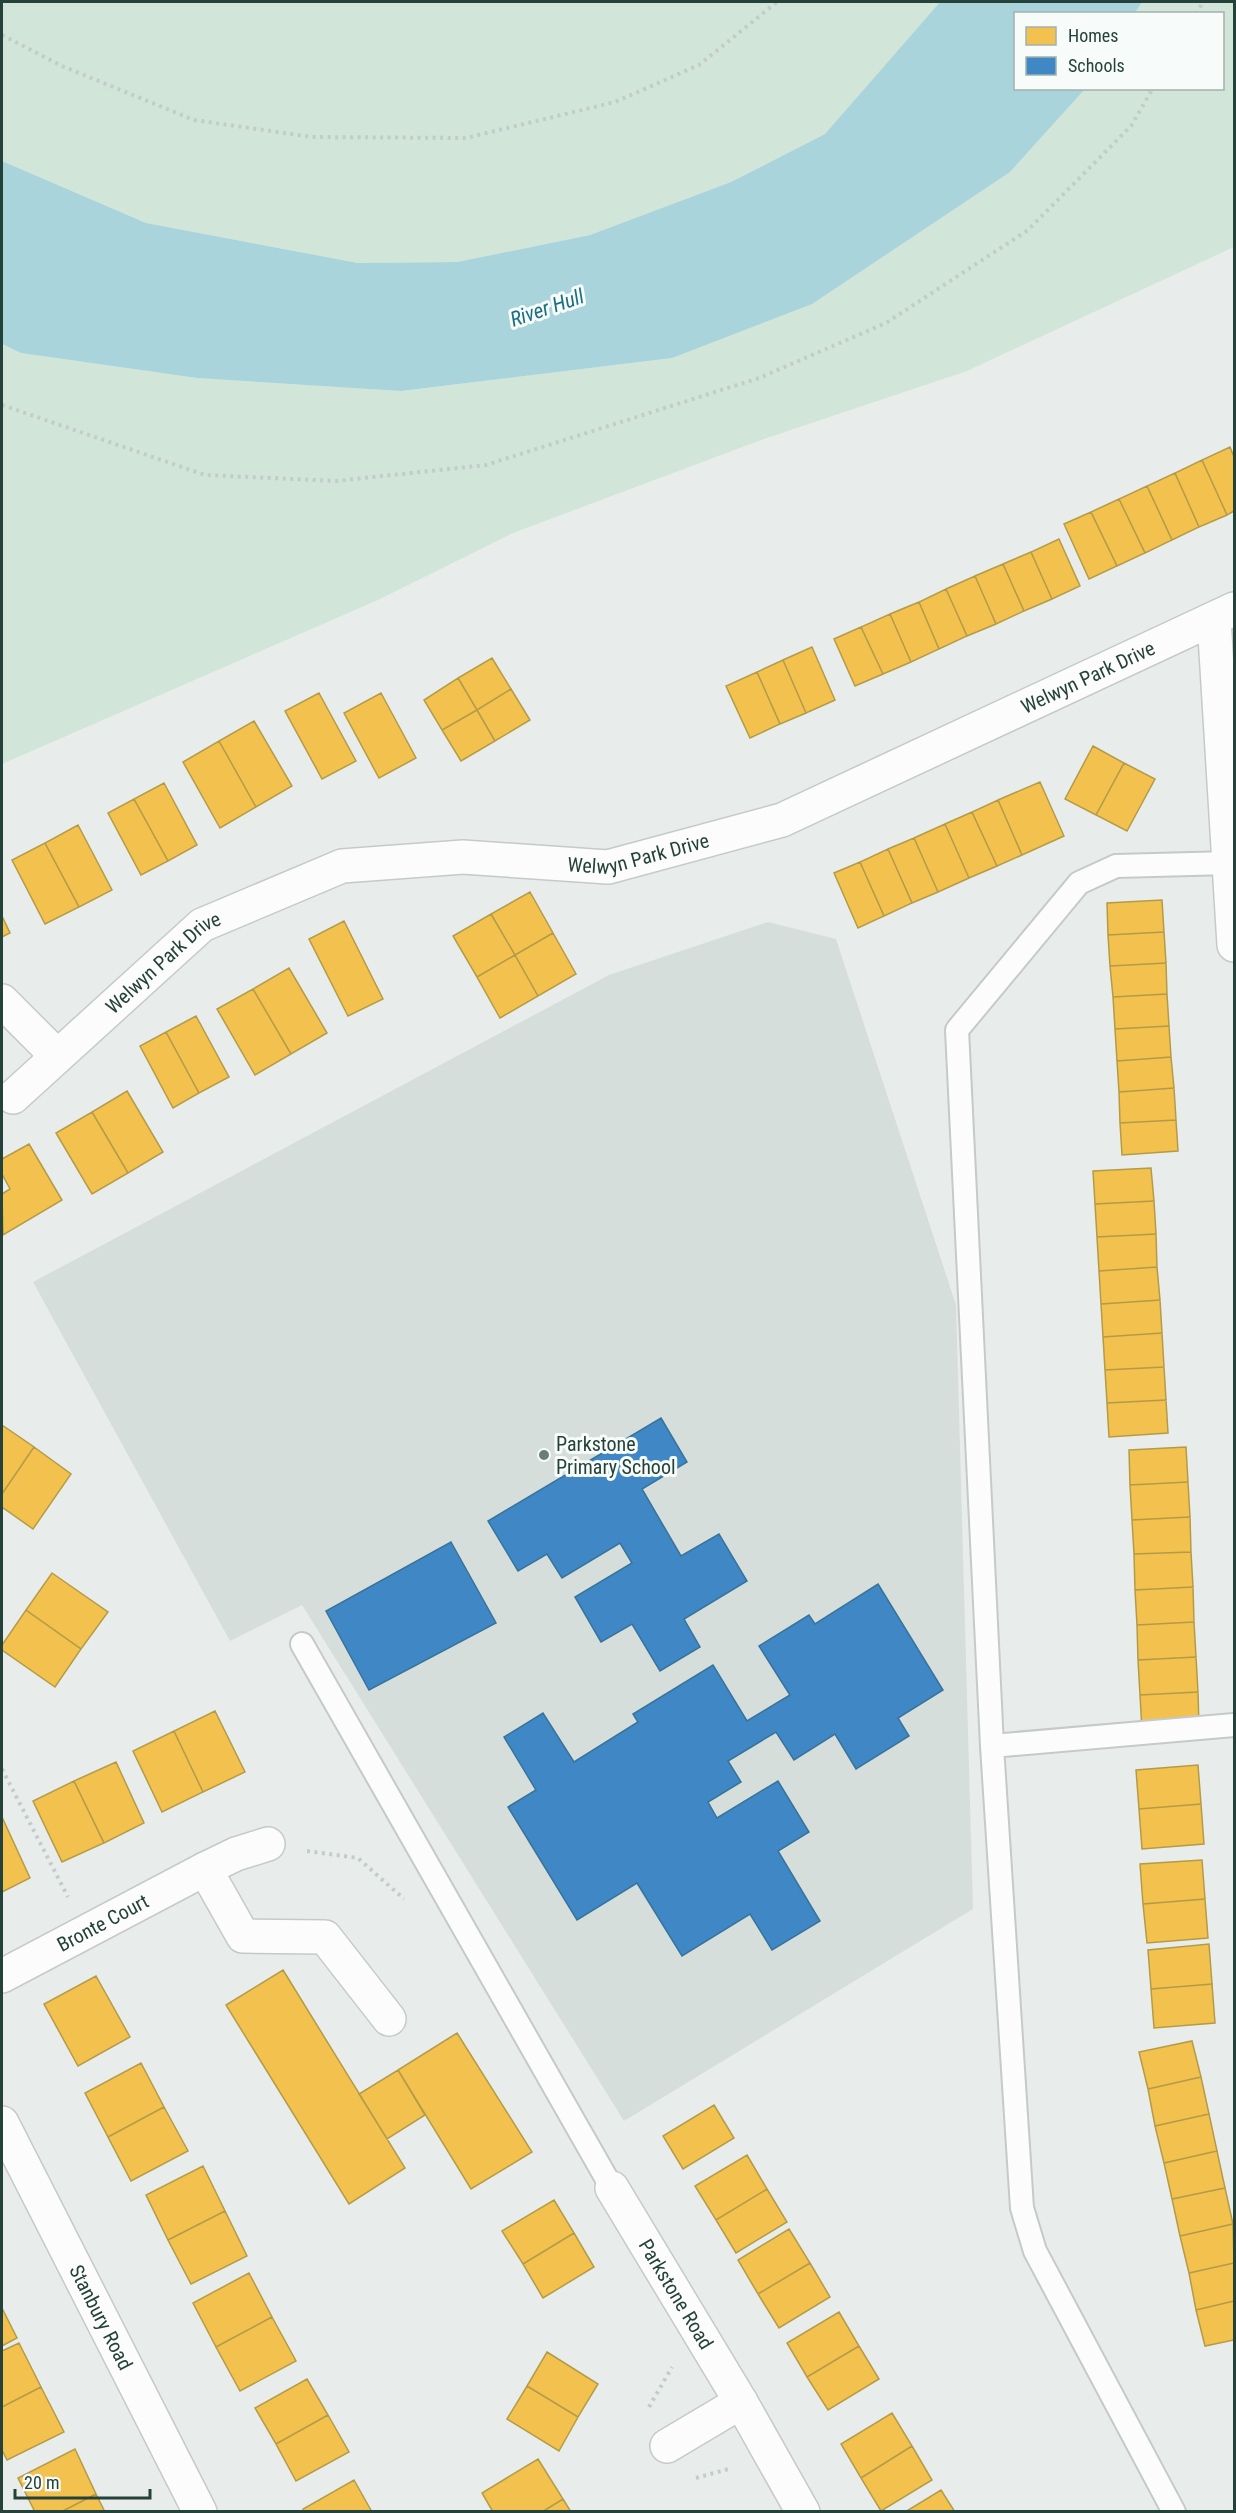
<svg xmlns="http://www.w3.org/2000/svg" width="1236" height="2513" viewBox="0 0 1236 2513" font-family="'Roboto Condensed',sans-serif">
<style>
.built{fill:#d6dedb}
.green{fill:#d1e6d8}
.water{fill:#a9d4db}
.homes{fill:#f2c14e;stroke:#b49b48;stroke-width:1.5}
.schools{fill:#3f88c5;stroke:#37739b;stroke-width:1.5}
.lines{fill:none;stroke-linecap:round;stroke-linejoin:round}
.lane-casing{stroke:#c5cac8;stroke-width:26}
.street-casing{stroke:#c5cac8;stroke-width:36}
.path{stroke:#c3ccca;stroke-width:4;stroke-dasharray:3 4.5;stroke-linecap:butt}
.lane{stroke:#fcfcfc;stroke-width:22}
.street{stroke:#fcfcfc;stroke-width:33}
.poi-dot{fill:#697e78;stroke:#f7fbf9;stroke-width:2}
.labels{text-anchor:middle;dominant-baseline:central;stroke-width:6;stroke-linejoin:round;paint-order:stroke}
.street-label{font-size:20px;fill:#24423a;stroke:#f7fbf9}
.poi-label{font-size:20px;fill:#24423a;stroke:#f7fbf9;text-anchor:start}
.water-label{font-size:21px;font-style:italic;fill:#1c6f80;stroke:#f7fbf9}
</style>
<rect width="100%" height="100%" fill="#e8edeb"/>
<path class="built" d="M 768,922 L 836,939 L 956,1305 L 973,1909 L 624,2121 L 302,1605 L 230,1641 L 33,1282 L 609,975 Z"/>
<path class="green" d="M 2,2 L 940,2 L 825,134 L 731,182 L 590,235 L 457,262 L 358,263 L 146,223 L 2,161 Z
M 1142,2 L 1234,2 L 1234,247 L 967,371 L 764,439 L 513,533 L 378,600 L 2,764 L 2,344 L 21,353 L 197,378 L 401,391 L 672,358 L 1010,172 L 1085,89 L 1222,88 L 1222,14 L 1135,13 Z"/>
<path class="water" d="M 940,2 L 1142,2 L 1135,13 L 1016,14 L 1016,88 L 1085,89 L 1010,172 L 812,304 L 672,358 L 401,391 L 197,378 L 21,353 L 2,344 L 2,161 L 146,223 L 358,263 L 457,262 L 590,235 L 731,182 L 825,134 Z"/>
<path class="homes" d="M 1230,447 L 1234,457 L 1234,511 L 1227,515 L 1202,460 Z
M 1202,460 L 1227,515 L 1199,527 L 1175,473 Z
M 1175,473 L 1199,527 L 1172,540 L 1147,486 Z
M 1147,486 L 1172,540 L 1145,553 L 1119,499 Z
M 1119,499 L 1145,553 L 1117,566 L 1091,512 Z
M 1091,512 L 1117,566 L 1089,579 L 1064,524 Z
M 1059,539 L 1080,586 L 1052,599 L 1031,552 Z
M 1031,552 L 1052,599 L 1024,611 L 1003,564 Z
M 1003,564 L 1024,611 L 996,624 L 975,576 Z
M 975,576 L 996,624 L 967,636 L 946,589 Z
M 946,589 L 967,636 L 939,649 L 919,602 Z
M 919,602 L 939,649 L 911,662 L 890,614 Z
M 890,614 L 911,662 L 883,674 L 861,627 Z
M 861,627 L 883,674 L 855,686 L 834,639 Z
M 812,647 L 835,700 L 806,713 L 783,660 Z
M 492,658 L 511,689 L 477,710 L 458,678 Z
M 783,660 L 806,713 L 780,724 L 757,672 Z
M 757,672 L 780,724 L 750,738 L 726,686 Z
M 458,678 L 477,710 L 442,730 L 424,700 Z
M 511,689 L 530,720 L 495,741 L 477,710 Z
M 319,693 L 356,761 L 322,779 L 285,711 Z
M 381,693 L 416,758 L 379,778 L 344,713 Z
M 477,710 L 495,741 L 461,761 L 442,730 Z
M 254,721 L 292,786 L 256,807 L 219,741 Z
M 219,741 L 256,807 L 220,828 L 183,762 Z
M 1093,746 L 1124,763 L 1096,815 L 1065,799 Z
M 1124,763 L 1155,779 L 1127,831 L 1096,815 Z
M 1040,782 L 1064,836 L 1022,855 L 998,800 Z
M 164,783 L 197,845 L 168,861 L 134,799 Z
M 134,799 L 168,861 L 141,875 L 108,813 Z
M 998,800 L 1022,855 L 997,866 L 972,812 Z
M 972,812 L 997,866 L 969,878 L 945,824 Z
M 945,824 L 969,878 L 938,892 L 914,838 Z
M 78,825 L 112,890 L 79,907 L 45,843 Z
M 914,838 L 938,892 L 912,903 L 888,849 Z
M 45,843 L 79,907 L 45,924 L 12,860 Z
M 888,849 L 912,903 L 884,916 L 860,862 Z
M 860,862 L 884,916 L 858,928 L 834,873 Z
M 530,892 L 553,933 L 515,955 L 491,914 Z
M 1162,900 L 1164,932 L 1108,935 L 1107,903 Z
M 491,914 L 515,955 L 477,977 L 453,936 Z
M 2,916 L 10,933 L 2,937 Z
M 344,921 L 383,999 L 348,1016 L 309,939 Z
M 1164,932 L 1166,963 L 1110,966 L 1108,935 Z
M 553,933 L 576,974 L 538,996 L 515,955 Z
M 515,955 L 538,996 L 500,1018 L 477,977 Z
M 1166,963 L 1167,994 L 1113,997 L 1110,966 Z
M 289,968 L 327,1033 L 291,1054 L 253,989 Z
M 253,989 L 291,1054 L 255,1075 L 217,1009 Z
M 1167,994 L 1169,1026 L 1115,1029 L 1113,997 Z
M 196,1016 L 229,1077 L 199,1093 L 166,1032 Z
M 1169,1026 L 1171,1057 L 1117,1061 L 1115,1029 Z
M 166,1032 L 199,1093 L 173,1108 L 140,1046 Z
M 1171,1057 L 1174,1088 L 1119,1092 L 1117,1061 Z
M 1174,1088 L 1176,1120 L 1120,1123 L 1119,1092 Z
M 127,1091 L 163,1152 L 128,1173 L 92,1112 Z
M 92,1112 L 128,1173 L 92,1194 L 56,1133 Z
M 1176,1120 L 1178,1151 L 1122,1155 L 1120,1123 Z
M 29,1144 L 62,1200 L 3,1235 L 2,1194 L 10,1189 L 2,1174 L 2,1159 Z
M 1151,1168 L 1154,1201 L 1095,1204 L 1093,1171 Z
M 1154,1201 L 1156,1234 L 1097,1237 L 1095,1204 Z
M 1156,1234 L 1157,1267 L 1099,1271 L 1097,1237 Z
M 1157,1267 L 1160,1300 L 1101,1304 L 1099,1271 Z
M 1160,1300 L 1162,1333 L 1103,1337 L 1101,1304 Z
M 1162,1333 L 1164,1367 L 1105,1370 L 1103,1337 Z
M 1164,1367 L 1166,1400 L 1107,1403 L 1105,1370 Z
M 1166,1400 L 1168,1433 L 1109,1437 L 1107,1403 Z
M 2,1425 L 34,1447 L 2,1494 Z
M 34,1447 L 71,1474 L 33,1529 L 2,1507 L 2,1494 Z
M 1186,1447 L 1188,1482 L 1130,1485 L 1129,1450 Z
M 1188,1482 L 1190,1517 L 1132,1520 L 1130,1485 Z
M 1190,1517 L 1191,1552 L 1134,1554 L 1132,1520 Z
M 1191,1552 L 1193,1587 L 1135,1590 L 1134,1554 Z
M 52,1573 L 108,1612 L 81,1649 L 26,1610 Z
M 1193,1587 L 1194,1622 L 1137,1625 L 1135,1590 Z
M 26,1610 L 81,1649 L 55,1687 L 2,1650 L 2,1645 Z
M 1194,1622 L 1196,1657 L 1138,1660 L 1137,1625 Z
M 1196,1657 L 1198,1692 L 1140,1695 L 1138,1660 Z
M 1198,1692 L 1199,1727 L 1142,1730 L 1140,1695 Z
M 215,1711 L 245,1772 L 203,1792 L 174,1731 Z
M 174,1731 L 203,1792 L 162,1812 L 133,1751 Z
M 116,1762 L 144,1823 L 104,1843 L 74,1781 Z
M 1198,1765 L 1201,1804 L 1139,1809 L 1136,1770 Z
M 74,1781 L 104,1843 L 62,1862 L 33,1801 Z
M 1201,1804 L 1204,1844 L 1142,1849 L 1139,1809 Z
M 2,1817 L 30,1878 L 2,1892 Z
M 1202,1860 L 1205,1899 L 1143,1904 L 1140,1864 Z
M 1205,1899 L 1208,1938 L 1147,1943 L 1143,1904 Z
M 1209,1944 L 1212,1984 L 1151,1989 L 1148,1950 Z
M 283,1970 L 405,2168 L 349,2204 L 226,2005 Z
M 96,1976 L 130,2037 L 78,2066 L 44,2004 Z
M 1212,1984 L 1215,2023 L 1154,2028 L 1151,1989 Z
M 457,2033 L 532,2152 L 471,2189 L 398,2070 Z
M 1192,2041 L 1201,2077 L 1148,2089 L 1139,2052 Z
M 141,2063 L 164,2107 L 108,2137 L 85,2093 Z
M 398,2070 L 425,2115 L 387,2139 L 359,2094 Z
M 1201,2077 L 1209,2114 L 1155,2126 L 1148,2089 Z
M 714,2105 L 734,2138 L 683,2169 L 663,2136 Z
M 164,2107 L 188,2151 L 131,2181 L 108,2137 Z
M 1209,2114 L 1217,2151 L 1164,2163 L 1155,2126 Z
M 1217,2151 L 1225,2188 L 1172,2199 L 1164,2163 Z
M 747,2155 L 767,2189 L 716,2220 L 695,2186 Z
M 203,2166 L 225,2211 L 168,2240 L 146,2195 Z
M 1225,2188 L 1233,2224 L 1180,2236 L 1172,2199 Z
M 767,2189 L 787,2222 L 736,2253 L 716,2220 Z
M 554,2200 L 574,2233 L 523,2264 L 502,2231 Z
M 225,2211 L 247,2256 L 191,2284 L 168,2240 Z
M 1233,2224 L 1234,2263 L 1189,2273 L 1180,2236 Z
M 789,2229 L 810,2263 L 758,2294 L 738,2260 Z
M 574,2233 L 594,2267 L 543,2298 L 523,2264 Z
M 810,2263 L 830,2297 L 779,2328 L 758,2294 Z
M 1234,2263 L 1234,2301 L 1196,2310 L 1189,2273 Z
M 249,2273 L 272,2317 L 216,2347 L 193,2303 Z
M 1234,2301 L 1234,2340 L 1205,2346 L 1196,2310 Z
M 2,2308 L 17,2338 L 2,2346 Z
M 839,2312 L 859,2346 L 807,2377 L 787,2343 Z
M 272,2317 L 296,2361 L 240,2391 L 216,2347 Z
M 19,2343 L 41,2387 L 2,2407 L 2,2351 Z
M 859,2346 L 879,2379 L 828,2410 L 807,2377 Z
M 547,2352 L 598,2384 L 578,2417 L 527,2386 Z
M 307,2379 L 328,2415 L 276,2444 L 255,2408 Z
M 527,2386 L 578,2417 L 559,2451 L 507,2419 Z
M 41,2387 L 64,2432 L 7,2460 L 2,2450 L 2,2407 Z
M 892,2413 L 912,2446 L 861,2478 L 841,2444 Z
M 328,2415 L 349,2452 L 296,2481 L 276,2444 Z
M 912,2446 L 932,2480 L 881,2511 L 861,2478 Z
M 75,2449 L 96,2494 L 61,2512 L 35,2512 L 18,2478 Z
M 538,2459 L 563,2499 L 542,2512 L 493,2512 L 482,2493 Z
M 354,2480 L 372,2512 L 304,2512 L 303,2509 Z
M 941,2490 L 955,2512 L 905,2512 Z
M 96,2494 L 105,2512 L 61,2512 Z
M 563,2499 L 571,2512 L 542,2512 Z"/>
<path class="schools" d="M 661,1418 L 687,1462 L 642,1489 L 681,1556 L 719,1534 L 747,1581 L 684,1619 L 700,1647 L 660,1671 L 632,1624 L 601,1642 L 575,1597 L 632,1563 L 620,1543 L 562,1578 L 547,1554 L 518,1571 L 488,1521 Z
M 451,1542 L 496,1623 L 369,1690 L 326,1611 Z
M 878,1584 L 943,1690 L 898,1718 L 909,1736 L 856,1769 L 835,1734 L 794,1760 L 776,1732 L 728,1761 L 741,1782 L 708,1802 L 717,1818 L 778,1781 L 809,1832 L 778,1851 L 820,1921 L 772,1950 L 750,1914 L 682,1956 L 637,1883 L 577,1920 L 508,1807 L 536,1790 L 504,1737 L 543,1713 L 574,1762 L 638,1722 L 633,1714 L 713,1665 L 747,1721 L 790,1695 L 759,1646 L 809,1615 L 815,1624 Z"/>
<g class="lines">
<defs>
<path id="lane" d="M 302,1644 L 612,2188
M 992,1746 L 1234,1725
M 1174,2512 L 1035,2251 L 1022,2208 L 992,1746 L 957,1030 L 1079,883 L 1116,866 L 1230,863"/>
<g id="street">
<path d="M 1214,619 L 1234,945"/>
<path d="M 2,1001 L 57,1056"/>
<path id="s1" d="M 13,1097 L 202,925 L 342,866 L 463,857 L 608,867 L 782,820 L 1234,609"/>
<path d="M 205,1869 L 243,1936 L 325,1937 L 389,2019"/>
<path id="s2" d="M 2,1976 L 205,1869 L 236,1854 L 268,1844"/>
<path id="s3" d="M 2,2123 L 200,2512"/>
<path id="s4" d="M 612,2188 L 741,2402 L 803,2512"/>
<path d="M 667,2446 L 741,2402"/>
</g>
</defs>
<use href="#lane" class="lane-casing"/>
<use href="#street" class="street-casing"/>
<path class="path" d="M 1196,14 L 1203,2
M 2,35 L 62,66 L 194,120 L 312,137 L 466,138 L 615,102 L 699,65 L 777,2
M 2,405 L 205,475 L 336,481 L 486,465 L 759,378 L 886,323 L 1028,230 L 1131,126 L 1153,88
M 2,1769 L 68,1897
M 307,1851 L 358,1858 L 404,1899
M 649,2407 L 672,2367
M 696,2478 L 732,2468"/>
<use href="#lane" class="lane"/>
<use href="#street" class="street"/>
</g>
<circle class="poi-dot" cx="544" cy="1455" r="6"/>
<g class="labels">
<g class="street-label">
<text stroke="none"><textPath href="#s1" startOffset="1192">Welwyn Park Drive</textPath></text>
<text stroke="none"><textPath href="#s1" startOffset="706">Welwyn Park Drive</textPath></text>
<text stroke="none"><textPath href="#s1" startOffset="202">Welwyn Park Drive</textPath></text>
<text stroke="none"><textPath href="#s2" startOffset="114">Bronte Court</textPath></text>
<text stroke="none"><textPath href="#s4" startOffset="124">Parkstone Road</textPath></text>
<text stroke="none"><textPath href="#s3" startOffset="218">Stanbury Road</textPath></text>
</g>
<g class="poi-label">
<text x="556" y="1444">Parkstone<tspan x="556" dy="23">Primary School</tspan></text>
</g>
<g class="water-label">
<text transform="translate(547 308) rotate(-19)">River Hull</text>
</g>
</g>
<rect width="1236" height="2513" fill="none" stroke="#24423a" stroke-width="6"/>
<rect x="1014" y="12" width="210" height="78" fill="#f7fbf9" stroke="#a3b1ad" stroke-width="1.5"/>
<rect x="1026" y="27" width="30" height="18" fill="#f2c14e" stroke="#a3b1ad" stroke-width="1.5"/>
<text x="1068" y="42" font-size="18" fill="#24423a">Homes</text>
<rect x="1026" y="57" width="30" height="18" fill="#3f88c5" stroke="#a3b1ad" stroke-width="1.5"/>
<text x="1068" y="72" font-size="18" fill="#24423a">Schools</text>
<path d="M15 2489v9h135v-9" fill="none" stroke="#24423a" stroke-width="3"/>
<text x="24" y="2489" font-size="18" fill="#24423a" stroke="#f7fbf9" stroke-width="4.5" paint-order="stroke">20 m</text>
</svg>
